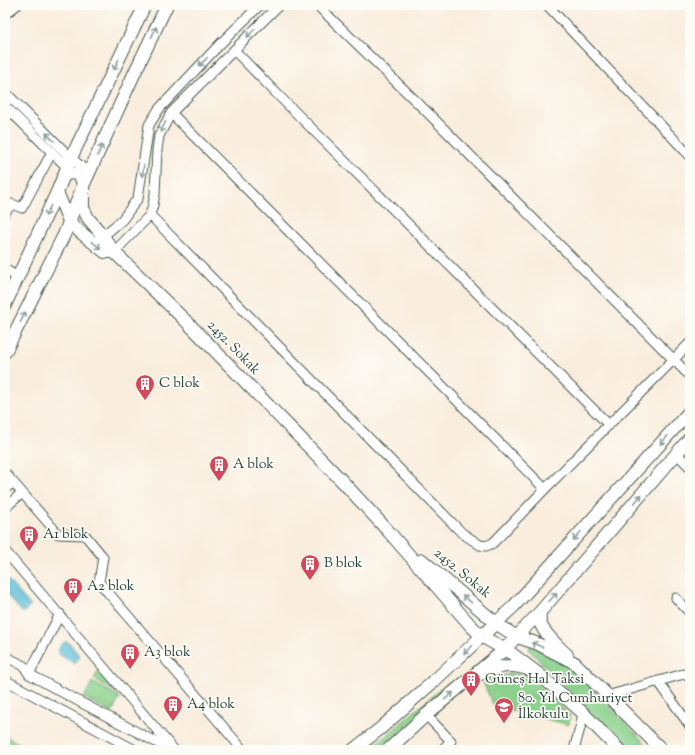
<svg xmlns="http://www.w3.org/2000/svg" width="695" height="755" viewBox="0 0 695 755" font-family="'Sorts Mill Goudy',serif">
<style>
.green{fill:#8bd18c;stroke:#558760}
.water{fill:#56bad4;stroke:#3a7c84}
.lines{fill:none;stroke-linecap:round;stroke-linejoin:round}
.minor-casing{stroke:#40574d;stroke-width:11}
.major-casing{stroke:#40574d;stroke-width:14}
.minor{stroke:#fff;stroke-width:9}
.major{stroke:#fff;stroke-width:12}
.oneway{stroke:#8f9e9a}
.labels{text-anchor:middle;dominant-baseline:central;stroke-width:3.5;stroke-linejoin:round;paint-order:stroke}
.street-label{font-size:14px;fill:#1f3d34;stroke:#fdfcf7}
.poi-label{font-size:14px;fill:#1f3d34;stroke:#fdfcf7;text-anchor:start}
</style>
<rect width="100%" height="100%" fill="#fdfcf7"/>
<filter id="ink" filterUnits="userSpaceOnUse"><feTurbulence type="fractalNoise" baseFrequency=".025" numOctaves="2"/><feDisplacementMap in="SourceGraphic" scale="8" xChannelSelector="R" yChannelSelector="G"/><feConvolveMatrix kernelMatrix="1 2 1 2 8 2 1 2 1" color-interpolation-filters="sRGB"/></filter>
<filter id="wash" filterUnits="userSpaceOnUse"><feTurbulence type="fractalNoise" baseFrequency=".012" numOctaves="4" result="noise"/><feDisplacementMap in="SourceGraphic" scale="16" xChannelSelector="R" yChannelSelector="G"/><feGaussianBlur stdDeviation="0.9" result="paint"/><feColorMatrix in="noise" values="0 0 0 0 0 0 0 0 0 0 0 0 0 0 0 0 0 1.4 0 .05"/><feComposite in="paint" operator="in"/></filter>
<g filter="url(#wash)">
<rect width="100%" height="100%" fill="#f9eddd"/>
<path class="green" d="M 530,645 L 572,669 L 652,750 L 628,750 L 529,650 Z
M 98,671 L 116,692 L 94,679 Z
M 512,673 L 532,679 L 570,715 L 569,725 L 493,705 L 483,682 Z
M 92,682 L 120,697 L 112,713 L 84,698 Z
M 443,687 L 449,691 L 379,750 L 367,750 L 386,736 Z
M 5,736 L 31,750 L 5,750 Z"/>
<path class="water" d="M 5,578 L 7,579 L 31,606 L 23,613 L 5,593 Z
M 65,642 L 68,642 L 80,656 L 75,664 L 60,655 C 56,651 60,644 65,642 Z"/>
</g>
<g filter="url(#ink)">
<g class="lines">
<defs>
<path id="minor" d="M 317,5 L 425,110 L 689,375
M 547,5 L 690,156
M 5,14 L 17,5
M 234,50 L 282,99 L 411,227 L 609,425
M 5,92 L 71,158 L 89,173
M 5,106 L 67,167
M 171,113 L 545,489
M 5,212 L 12,204 L 22,208 L 52,152
M 150,215 L 462,533 L 480,545 L 486,546 L 493,543 L 545,489 L 690,343
M 103,236 L 122,220 L 138,198 L 149,125 L 159,109 L 220,44 L 260,5
M 114,252 L 150,215 L 153,205 L 155,194 L 157,150 L 159,136 L 171,113 L 279,5
M 5,269 L 18,278
M 677,454 L 690,467
M 5,473 L 58,534 L 85,535 L 103,557 L 99,582 L 243,750
M 5,489 L 13,482
M 8,505 L 22,493
M 5,551 L 174,750
M 676,598 L 690,613
M 5,656 L 24,666 L 29,674 L 80,702 L 171,750
M 29,674 L 60,614
M 5,680 L 135,750
M 658,681 L 690,726
M 607,696 L 680,675 L 690,673
M 426,715 L 451,741 L 442,750
M 574,750 L 580,728 L 583,713"/>
<path id="major" d="M 64,175 L 71,173 L 77,174 L 81,177 L 83,186 L 83,208 L 88,218 L 103,236 L 114,252 L 188,323 L 343,482 L 389,532 L 471,626 L 483,637 L 511,653 L 540,675 L 583,713 L 619,750
M 57,192 L 69,221 L 79,231 L 105,252 L 114,252
M 5,305 L 57,192 L 71,158 L 145,5
M 5,352 L 64,235 L 83,186 L 135,72 L 167,5
M 422,560 L 497,624 L 517,637 L 536,643 L 575,663 L 662,750
M 540,612 C 540,615 539,619 540,622 C 543,633 559,647 567,655
M 480,674 C 500,667 510,662 530,670
M 353,750 L 381,728 L 434,681 L 514,606 L 690,411
M 388,750 L 426,715 L 504,650 L 540,612 L 690,438"/>
</defs>
<use href="#minor" class="minor-casing"/>
<use href="#major" class="major-casing"/>
<use href="#minor" class="minor"/>
<use href="#major" class="major"/>
</g>
<defs><path id="oneway-shaft" d="M-6 0H5M1.5-3L5.5 0L1.5 3" fill="none" stroke-width="1.6" stroke-linecap="round" stroke-linejoin="round"/></defs>
<g class="oneway">
<use href="#oneway-shaft" transform="translate(154 32) rotate(-64)"/>
<use href="#oneway-shaft" transform="translate(251 33) rotate(135)"/>
<use href="#oneway-shaft" transform="translate(203 62) rotate(134)"/>
<use href="#oneway-shaft" transform="translate(116 65) rotate(116)"/>
<use href="#oneway-shaft" transform="translate(163 127) rotate(116)"/>
<use href="#oneway-shaft" transform="translate(50 137) rotate(-135)"/>
<use href="#oneway-shaft" transform="translate(100 150) rotate(-66)"/>
<use href="#oneway-shaft" transform="translate(143 171) rotate(98)"/>
<use href="#oneway-shaft" transform="translate(48 211) rotate(115)"/>
<use href="#oneway-shaft" transform="translate(96 245) rotate(39)"/>
<use href="#oneway-shaft" transform="translate(23 317) rotate(-63)"/>
<use href="#oneway-shaft" transform="translate(664 440) rotate(132)"/>
<use href="#oneway-shaft" transform="translate(638 499) rotate(-49)"/>
<use href="#oneway-shaft" transform="translate(577 536) rotate(132)"/>
<use href="#oneway-shaft" transform="translate(553 597) rotate(-49)"/>
<use href="#oneway-shaft" transform="translate(467 599) rotate(-140)"/>
<use href="#oneway-shaft" transform="translate(537 645) rotate(-157)"/>
<use href="#oneway-shaft" transform="translate(468 650) rotate(137)"/>
<use href="#oneway-shaft" transform="translate(449 696) rotate(-40)"/>
</g>
</g>
<defs>
<symbol id="building-pin" viewBox="-11 -11 22 30"><path d="M0 17L-7.5 6A9.5 9.5 0 1 1 7.5 6Z" fill="#d1495b" stroke="#fdfcf7"/><path d="M-4-6H4V6H1V3H-1V6H-4ZM-2.5-4.3h1.7v1.8h-1.7ZM.8-4.3h1.7v1.8H.8ZM-2.5-1h1.7V.8h-1.7ZM.8-1h1.7V.8H.8Z" fill="#fff"/></symbol>
<symbol id="school-pin" viewBox="-11 -11 22 30"><path d="M0 17L-7.5 6A9.5 9.5 0 1 1 7.5 6Z" fill="#d1495b" stroke="#fdfcf7"/><path d="M0-5L7-2L0 1L-7-2ZM-4 1L0 2.5L4 1V4Q0 6-4 4Z" fill="#fff"/></symbol>
</defs>
<g fill-rule="evenodd">
<use href="#building-pin" x="134" y="373" width="22" height="30"/>
<use href="#building-pin" x="208" y="454" width="22" height="30"/>
<use href="#building-pin" x="18" y="524" width="22" height="30"/>
<use href="#building-pin" x="299" y="553" width="22" height="30"/>
<use href="#building-pin" x="62" y="576" width="22" height="30"/>
<use href="#building-pin" x="119" y="642" width="22" height="30"/>
<use href="#building-pin" x="460" y="669" width="22" height="30"/>
<use href="#building-pin" x="162" y="694" width="22" height="30"/>
<use href="#school-pin" x="493" y="696" width="22" height="30"/>
</g>
<g class="labels">
<g class="street-label">
<text transform="translate(233 348) rotate(46)">2452. Sokak</text>
<text transform="translate(462 574) rotate(40)">2452. Sokak</text>
</g>
<g class="poi-label">
<text x="159" y="384">C blok</text>
<text x="233" y="465">A blok</text>
<text x="43" y="535">A1 blok</text>
<text x="324" y="564">B blok</text>
<text x="87" y="587">A2 blok</text>
<text x="144" y="653">A3 blok</text>
<text x="485" y="680">Güneş Hal Taksi</text>
<text x="518" y="699">80. Yıl Cumhuriyet<tspan x="518" dy="16">İlkokulu</tspan></text>
<text x="187" y="705">A4 blok</text>
</g>
</g>
<rect width="695" height="755" fill="none" stroke="#fdfcf7" stroke-width="20"/>
</svg>
